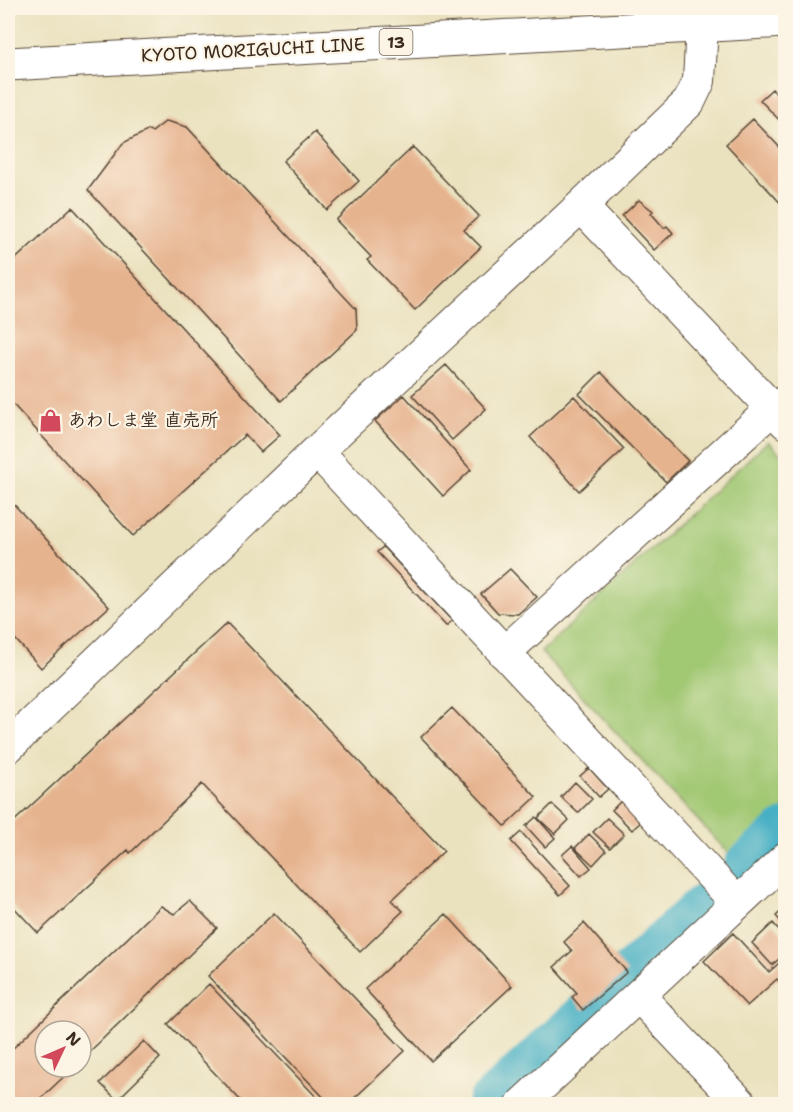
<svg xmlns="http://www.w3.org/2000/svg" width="793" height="1112" viewBox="0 0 793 1112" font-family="'Shantell Sans','Klee One',sans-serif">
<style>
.green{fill:#a1c873;stroke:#6e7948;stroke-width:1.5}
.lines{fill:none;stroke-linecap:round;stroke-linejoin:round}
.river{stroke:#47b0c5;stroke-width:48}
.building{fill:#e6b38f}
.secondary-casing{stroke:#554636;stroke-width:34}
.primary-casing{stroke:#554636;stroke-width:35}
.secondary{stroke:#fff;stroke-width:32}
.primary{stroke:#fff;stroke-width:33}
.labels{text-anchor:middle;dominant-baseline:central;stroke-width:4.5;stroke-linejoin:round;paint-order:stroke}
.shield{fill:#fcf5e5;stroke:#75675a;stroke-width:1.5}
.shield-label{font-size:16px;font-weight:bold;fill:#3b2a1e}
.street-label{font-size:18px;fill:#3b2a1e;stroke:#fcf5e5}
.poi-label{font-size:18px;font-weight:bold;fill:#3b2a1e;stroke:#fcf5e5;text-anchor:start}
</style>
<rect width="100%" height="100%" fill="#fcf5e5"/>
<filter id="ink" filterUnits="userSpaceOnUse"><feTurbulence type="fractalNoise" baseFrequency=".0167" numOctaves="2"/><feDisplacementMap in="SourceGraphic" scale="12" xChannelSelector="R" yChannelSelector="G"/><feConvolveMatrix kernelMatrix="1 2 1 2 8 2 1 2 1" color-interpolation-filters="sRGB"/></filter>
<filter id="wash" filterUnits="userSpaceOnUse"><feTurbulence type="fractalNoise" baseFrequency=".008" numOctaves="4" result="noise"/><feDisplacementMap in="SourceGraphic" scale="24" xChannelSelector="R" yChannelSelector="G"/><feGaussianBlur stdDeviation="1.35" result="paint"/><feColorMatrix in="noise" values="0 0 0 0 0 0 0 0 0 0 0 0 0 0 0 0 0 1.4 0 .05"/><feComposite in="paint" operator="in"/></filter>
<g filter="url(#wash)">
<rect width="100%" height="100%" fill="#eae2bf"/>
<path class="green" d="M 768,441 L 785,459 L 785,809 L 733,858 L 541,652 Z"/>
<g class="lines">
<path class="river" d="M 748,866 L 786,833
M 491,1104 L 704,908"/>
</g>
<g id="blocks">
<path class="building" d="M 772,89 L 779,97 L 786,91 L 786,127 L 760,100 Z
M 753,119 L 786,154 L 786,209 L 726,144 Z
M 166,121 L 187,127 L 356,309 L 357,330 L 281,401 L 88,190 L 123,143 L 149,130 L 152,132 Z
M 315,132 L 359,181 L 327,210 L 283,161 Z
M 413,147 L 479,216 L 464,230 L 481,247 L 415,310 L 367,260 L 371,257 L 336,220 Z
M 639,200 L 653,211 L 651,213 L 664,228 L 667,226 L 673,233 L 654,250 L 622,216 Z
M 72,207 L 280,435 L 261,452 L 245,435 L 133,536 L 8,399 L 8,266 Z
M 446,365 L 486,409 L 452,440 L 412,395 Z
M 601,372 L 688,461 L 666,482 L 579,394 Z
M 404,395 L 471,470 L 443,496 L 375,421 Z
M 574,396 L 624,449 L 579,491 L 530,437 Z
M 8,498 L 109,607 L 41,668 L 8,631 Z
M 383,547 L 452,621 L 446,626 L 377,552 Z
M 510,569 L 537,597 L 518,614 L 498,613 L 481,594 Z
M 227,623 L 444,851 L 392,900 L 403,911 L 360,952 L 202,784 L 130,853 L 128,850 L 38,933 L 8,901 L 8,827 Z
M 452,708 L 536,797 L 505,826 L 421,737 Z
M 589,768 L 608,789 L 599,797 L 580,776 Z
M 575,782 L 592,799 L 578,813 L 561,797 Z
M 621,801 L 641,822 L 632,830 L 612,810 Z
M 552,804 L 569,820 L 555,834 L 538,818 Z
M 536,817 L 555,838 L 545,847 L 526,826 Z
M 607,818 L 624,834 L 610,848 L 593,832 Z
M 521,832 L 570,886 L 560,895 L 511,841 Z
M 589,834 L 606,851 L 593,865 L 575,848 Z
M 572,846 L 591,868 L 581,876 L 562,855 Z
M 190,901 L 217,928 L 81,1060 L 81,1031 L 45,1031 L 45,1067 L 74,1067 L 35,1104 L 8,1104 L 8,1053 L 161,906 L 174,914 Z
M 786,907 L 786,927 L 776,916 Z
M 274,913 L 405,1051 L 348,1104 L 330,1104 L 208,976 Z
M 446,914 L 512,986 L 431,1061 L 365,989 Z
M 584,923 L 627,972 L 583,1010 L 572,997 L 577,993 L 554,967 L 572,951 L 564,942 Z
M 773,923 L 786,938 L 786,953 L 772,965 L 752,943 Z
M 733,933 L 769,972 L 786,957 L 786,988 L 777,979 L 747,1006 L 704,961 Z
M 209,984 L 323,1104 L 244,1104 L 168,1024 Z
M 144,1041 L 160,1058 L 117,1100 L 100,1083 Z"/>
</g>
</g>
<g filter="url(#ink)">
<use href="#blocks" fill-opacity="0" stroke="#554636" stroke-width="1.5"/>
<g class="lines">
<defs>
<path id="secondary" d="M 581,206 L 786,423
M 317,451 L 737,903
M 504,653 L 772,409
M 8,747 L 317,451 L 581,206 L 689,102 L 699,81 L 702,25
M 639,996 L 741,1104
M 522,1104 L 786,858"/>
<path id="primary" d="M 8,64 L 786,21"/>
</defs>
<use href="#secondary" class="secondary-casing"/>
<use href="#primary" class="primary-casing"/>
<use href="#secondary" class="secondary"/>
<use href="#primary" class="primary"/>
</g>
</g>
<defs>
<symbol id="shop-bare" viewBox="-9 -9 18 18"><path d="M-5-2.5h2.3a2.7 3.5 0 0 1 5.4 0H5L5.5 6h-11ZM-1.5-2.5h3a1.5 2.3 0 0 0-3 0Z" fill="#d1495b" stroke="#fcf5e5" stroke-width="2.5" paint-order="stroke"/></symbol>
</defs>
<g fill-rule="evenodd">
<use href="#shop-bare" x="34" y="404" width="33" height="33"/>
</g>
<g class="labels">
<rect class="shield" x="379.5" y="29" width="33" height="26" rx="4.5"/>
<g class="shield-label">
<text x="396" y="42">13</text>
</g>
<g class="street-label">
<text transform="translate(253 50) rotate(-3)">KYOTO MORIGUCHI LINE</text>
</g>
<g class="poi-label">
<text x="68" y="420">あわしま堂 直売所</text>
</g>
</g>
<rect width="793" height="1112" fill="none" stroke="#fcf5e5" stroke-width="30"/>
<g transform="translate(63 1049) rotate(46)"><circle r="28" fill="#fcf5e5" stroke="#afa495" stroke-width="1.5"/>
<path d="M0-4.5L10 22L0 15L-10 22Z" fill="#d1495b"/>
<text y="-9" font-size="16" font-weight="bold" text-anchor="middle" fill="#3b2a1e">N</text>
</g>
</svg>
